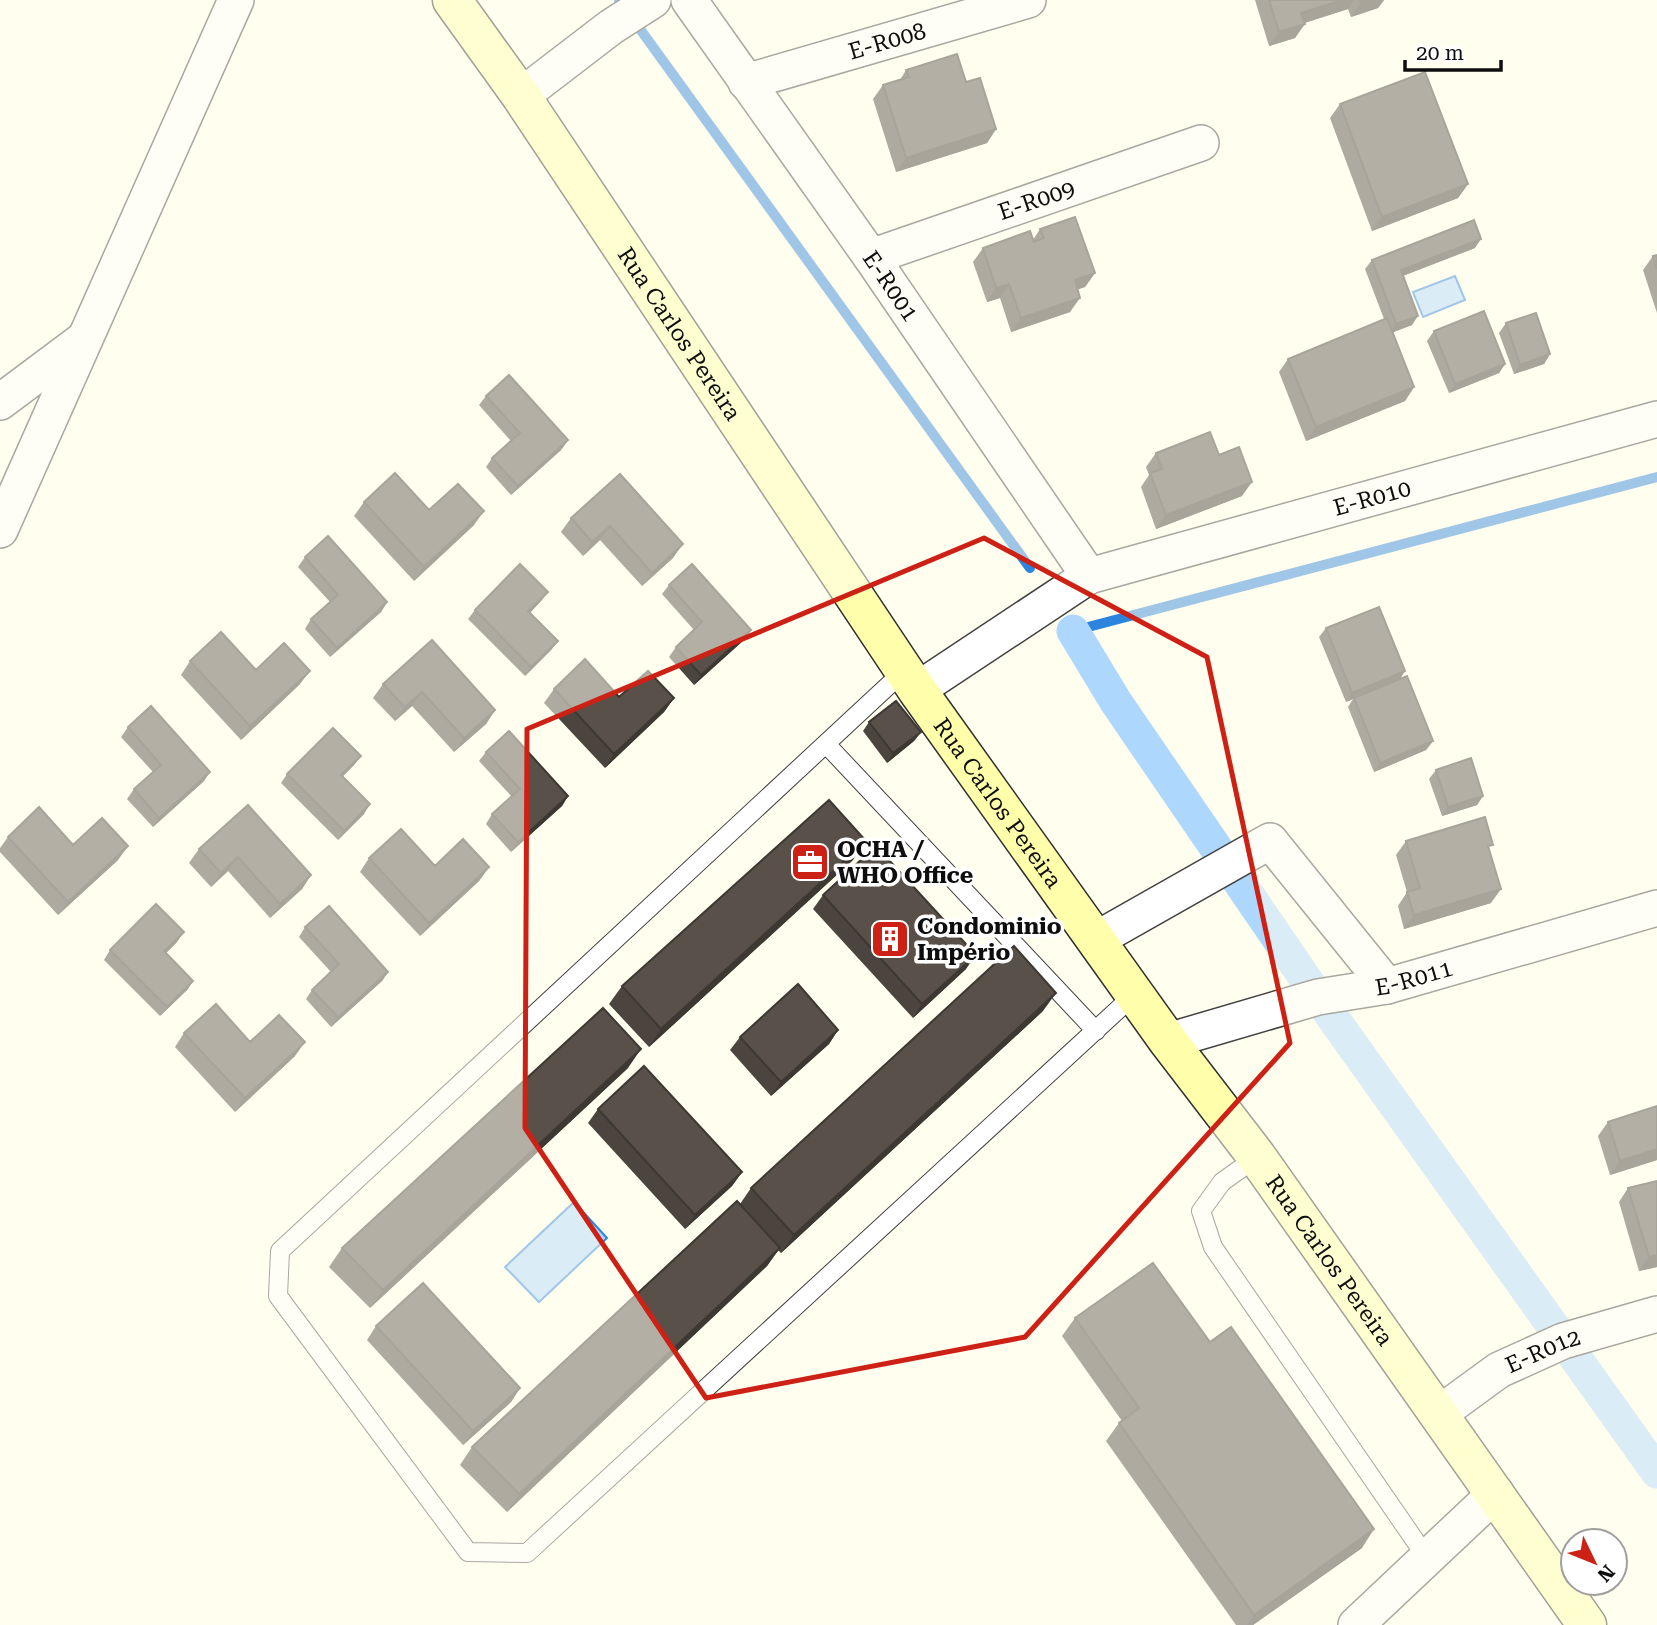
<svg xmlns="http://www.w3.org/2000/svg" width="1657" height="1625" viewBox="0 0 1657 1625" font-family="'Roboto Serif',serif">
<style>
.water{fill:#add7fd;stroke:#2c84dc;stroke-width:2}
.lines{fill:none;stroke-linecap:round;stroke-linejoin:round}
.stream{stroke:#2c84dc;stroke-width:10}
.canal{stroke:#add7fd;stroke-width:33}
.lane-casing{stroke:#414141;stroke-width:20}
.street-casing{stroke:#414141;stroke-width:38}
.secondary-casing{stroke:#303030;stroke-width:41}
.lane{stroke:#fff;stroke-width:18}
.street{stroke:#fff;stroke-width:35}
.secondary{stroke:#fffeaa;stroke-width:38}
.wall{fill:#4c453f}
.shaded-wall{fill:#3e3833}
.building{fill:#585049;stroke:#3e3833;stroke-width:2}
.marked{fill:none;stroke:#ce2116;stroke-width:5;stroke-linejoin:round}
.labels{text-anchor:middle;dominant-baseline:central;stroke-width:7;stroke-linejoin:round;paint-order:stroke}
.street-label{font-size:23px;fill:#0e0e0e;stroke:#fff}
.poi-label{font-size:23px;font-weight:bold;fill:#0e0e0e;stroke:#fff;text-anchor:start}
</style>
<rect width="100%" height="100%" fill="#fffeef"/>
<path class="water" d="M 1455,276 L 1465,300 L 1423,317 L 1413,292 Z
M 574,1202 L 607,1238 L 539,1302 L 505,1267 Z"/>
<g class="lines">
<path class="stream" d="M 619,0 L 1030,568
M 1073,631 L 1657,477"/>
<path class="canal" d="M 1073,631 L 1116,702 L 1318,997 L 1657,1472"/>
<defs>
<path id="lane" d="M 904,671 L 280,1251 L 278,1296 L 468,1552 L 527,1553 L 1135,994
M 827,745 L 1096,1031
M 1257,1157 L 1222,1182 L 1201,1211 L 1213,1247 L 1427,1558"/>
<g id="street">
<path id="s1" d="M 689,0 L 871,257 L 1089,576"/>
<path id="s2" d="M 746,82 L 1028,0"/>
<path d="M 521,96 L 611,27 L 653,0"/>
<path id="s3" d="M 871,257 L 1201,143"/>
<path d="M 0,402 L 83,340"/>
<path d="M 0,530 L 236,0"/>
<path id="s4" d="M 917,690 L 1089,576 L 1657,419"/>
<path d="M 1097,939 L 1270,841 L 1387,986"/>
<path id="s5" d="M 1168,1041 L 1318,997 L 1387,986 L 1657,908"/>
<path id="s6" d="M 1440,1413 L 1499,1370 L 1563,1341 L 1657,1314"/>
<path d="M 1356,1625 L 1496,1493"/>
</g>
<g id="secondary">
<path id="s7" d="M 452,0 L 521,96 L 917,690 L 1168,1041 L 1257,1157 L 1587,1625"/>
</g>
</defs>
<use href="#lane" class="lane-casing"/>
<use href="#street" class="street-casing"/>
<use href="#secondary" class="secondary-casing"/>
<use href="#lane" class="lane"/>
<use href="#street" class="street"/>
<use href="#secondary" class="secondary"/>
</g>
<path class="wall" d="M 1255,0 L 1384,0 L 1378,8 L 1351,17 L 1348,9 L 1304,23 L 1295,38 L 1269,46 Z
M 906,70 L 966,82 L 996,129 L 987,143 L 896,172 L 873,99 L 883,85 L 900,80 Z
M 1340,104 L 1468,184 L 1458,198 L 1372,231 L 1330,118 Z
M 1040,229 L 1095,273 L 1085,287 L 1077,289 L 1070,312 L 1011,332 L 1000,298 L 987,302 L 973,262 L 983,248 L 1033,240 Z
M 1475,248 L 1403,276 L 1412,325 L 1392,332 L 1414,387 L 1405,401 L 1306,441 L 1279,372 L 1288,359 L 1384,319 L 1365,269 L 1372,260 Z
M 1657,255 L 1657,313 L 1643,270 L 1653,256 Z
M 1506,323 L 1550,354 L 1544,364 L 1514,374 L 1499,333 Z
M 1434,331 L 1505,364 L 1499,373 L 1449,393 L 1427,341 Z
M 486,396 L 568,440 L 561,450 L 511,495 L 486,467 L 492,458 L 511,441 L 479,405 Z
M 1156,453 L 1219,455 L 1242,496 L 1156,529 L 1141,487 L 1149,475 L 1146,467 Z
M 620,474 L 673,558 L 642,586 L 600,540 L 583,556 L 561,532 L 571,518 Z
M 364,502 L 429,510 L 474,525 L 414,581 L 354,516 Z
M 305,557 L 387,602 L 381,612 L 330,657 L 305,629 L 311,619 L 330,602 L 298,567 Z
M 669,585 L 745,639 L 694,685 L 669,657 L 676,647 L 694,630 L 662,594 Z
M 548,592 L 541,601 L 530,613 L 558,641 L 551,650 L 525,676 L 468,619 L 475,610 Z
M 1326,628 L 1400,678 L 1433,741 L 1426,750 L 1374,772 L 1348,707 L 1353,699 L 1346,702 L 1319,637 Z
M 432,640 L 495,710 L 486,724 L 454,752 L 412,706 L 395,721 L 373,698 L 383,684 Z
M 190,661 L 256,670 L 300,684 L 241,740 L 181,675 Z
M 554,689 L 619,697 L 674,698 L 664,712 L 605,768 L 544,703 Z
M 869,722 L 921,732 L 914,741 L 887,763 L 863,731 Z
M 128,727 L 204,781 L 153,827 L 127,799 L 134,789 L 153,772 L 121,737 Z
M 486,752 L 568,796 L 562,806 L 511,852 L 486,824 L 492,814 L 512,797 L 479,761 Z
M 361,756 L 354,765 L 342,777 L 364,814 L 338,840 L 281,783 L 287,774 Z
M 1436,770 L 1483,796 L 1477,805 L 1442,816 L 1429,779 Z
M 248,805 L 311,875 L 302,889 L 270,918 L 228,871 L 211,887 L 189,863 L 199,849 Z
M 8,837 L 73,845 L 118,860 L 58,915 L 0,852 L 0,848 Z
M 1406,841 L 1489,850 L 1491,903 L 1404,929 L 1398,906 L 1407,892 L 1396,855 Z
M 369,858 L 435,866 L 489,867 L 479,881 L 420,936 L 360,872 Z
M 853,860 L 649,1047 L 609,1004 L 622,986 Z
M 823,895 L 966,969 L 913,1018 L 813,909 Z
M 305,927 L 388,972 L 382,981 L 331,1027 L 306,999 L 312,990 L 331,972 L 299,937 Z
M 177,942 L 166,953 L 193,981 L 187,990 L 160,1016 L 104,960 L 110,950 Z
M 1043,1011 L 781,1253 L 778,1250 L 767,1266 L 507,1512 L 460,1465 L 472,1447 L 740,1204 L 751,1188 Z
M 838,1030 L 829,1044 L 771,1096 L 730,1050 L 740,1037 Z
M 184,1033 L 250,1042 L 295,1056 L 235,1112 L 175,1047 Z
M 628,1068 L 370,1308 L 329,1267 L 342,1248 Z
M 1657,1106 L 1657,1160 L 1610,1175 L 1598,1136 L 1608,1122 Z
M 598,1109 L 742,1172 L 732,1186 L 685,1229 L 588,1123 Z
M 1628,1188 L 1657,1267 L 1639,1271 L 1619,1202 Z
M 1075,1318 L 1210,1342 L 1362,1548 L 1253,1625 L 1236,1625 L 1106,1441 L 1119,1423 L 1122,1421 L 1062,1336 Z
M 376,1326 L 520,1388 L 511,1402 L 463,1445 L 367,1340 Z"/>
<path class="shaded-wall" d="M 1342,0 L 1354,0 L 1348,9 L 1292,27 L 1301,13 Z
M 1371,0 L 1384,0 L 1378,8 L 1351,17 L 1361,3 Z
M 1305,24 L 1295,38 L 1269,46 L 1279,32 Z
M 996,129 L 987,143 L 896,172 L 906,158 Z
M 1468,184 L 1458,198 L 1372,231 L 1382,217 Z
M 1481,239 L 1475,248 L 1394,279 L 1401,270 Z
M 1095,273 L 1085,287 L 1065,294 L 1075,280 Z
M 1009,284 L 1000,298 L 987,302 L 996,288 Z
M 1080,298 L 1070,312 L 1011,332 L 1021,318 Z
M 1418,316 L 1412,325 L 1389,334 L 1396,324 Z
M 1550,354 L 1544,364 L 1514,374 L 1520,365 Z
M 1505,364 L 1499,373 L 1449,393 L 1455,384 Z
M 1414,387 L 1405,401 L 1306,441 L 1316,427 Z
M 568,440 L 561,450 L 511,495 L 518,486 Z
M 1252,482 L 1242,496 L 1156,529 L 1166,515 Z
M 484,511 L 474,525 L 414,581 L 424,567 Z
M 610,526 L 600,540 L 583,556 L 592,542 Z
M 683,544 L 673,558 L 642,586 L 652,573 Z
M 548,592 L 541,601 L 522,621 L 528,611 Z
M 387,602 L 381,612 L 330,657 L 337,648 Z
M 751,630 L 745,639 L 694,685 L 701,675 Z
M 558,641 L 551,650 L 525,676 L 531,667 Z
M 310,671 L 300,684 L 241,740 L 250,726 Z
M 1405,671 L 1399,681 L 1354,698 L 1353,699 L 1346,702 L 1352,693 Z
M 422,692 L 412,706 L 395,721 L 405,707 Z
M 674,698 L 664,712 L 605,768 L 614,754 Z
M 495,710 L 486,724 L 454,752 L 464,738 Z
M 921,732 L 914,741 L 887,763 L 893,753 Z
M 1433,741 L 1426,750 L 1374,772 L 1380,763 Z
M 361,756 L 354,765 L 334,785 L 341,775 Z
M 210,772 L 204,781 L 153,827 L 159,818 Z
M 568,796 L 562,806 L 511,852 L 518,842 Z
M 1483,796 L 1477,805 L 1442,816 L 1448,807 Z
M 370,804 L 364,814 L 338,840 L 344,831 Z
M 866,841 L 853,860 L 649,1047 L 661,1029 Z
M 128,846 L 118,860 L 58,915 L 68,902 Z
M 238,857 L 228,871 L 211,887 L 221,873 Z
M 489,867 L 479,881 L 420,936 L 429,923 Z
M 311,875 L 302,889 L 270,918 L 280,904 Z
M 1501,889 L 1491,903 L 1404,929 L 1414,915 Z
M 184,932 L 177,942 L 158,961 L 164,951 Z
M 976,955 L 966,969 L 913,1018 L 922,1004 Z
M 388,972 L 382,981 L 331,1027 L 338,1017 Z
M 193,981 L 187,990 L 160,1016 L 167,1007 Z
M 1056,993 L 1043,1011 L 781,1253 L 794,1235 Z
M 838,1030 L 829,1044 L 771,1096 L 781,1082 Z
M 305,1042 L 295,1056 L 235,1112 L 245,1098 Z
M 641,1049 L 628,1068 L 370,1308 L 383,1290 Z
M 1657,1149 L 1657,1160 L 1610,1175 L 1620,1161 Z
M 742,1172 L 732,1186 L 685,1229 L 695,1215 Z
M 780,1248 L 767,1266 L 507,1512 L 519,1494 Z
M 1657,1255 L 1657,1267 L 1639,1271 L 1649,1257 Z
M 520,1388 L 511,1402 L 463,1445 L 473,1431 Z
M 1374,1529 L 1362,1548 L 1253,1625 L 1247,1625 L 1254,1615 Z"/>
<path class="building" d="M 1269,0 L 1342,0 L 1301,13 L 1305,24 L 1279,32 Z
M 1360,0 L 1371,0 L 1361,3 Z
M 957,54 L 966,82 L 980,78 L 996,129 L 906,158 L 883,85 L 909,77 L 906,70 Z
M 1425,72 L 1468,184 L 1382,217 L 1340,104 Z
M 1075,217 L 1095,273 L 1075,280 L 1080,298 L 1021,318 L 1009,284 L 996,288 L 983,248 L 1030,231 L 1034,242 L 1044,238 L 1040,229 Z
M 1474,220 L 1481,239 L 1401,270 L 1418,316 L 1396,324 L 1372,260 Z
M 1657,255 L 1657,269 L 1653,256 Z
M 1484,311 L 1505,364 L 1455,384 L 1434,331 Z
M 1536,313 L 1550,354 L 1520,365 L 1506,323 Z
M 1387,318 L 1414,387 L 1316,427 L 1288,359 Z
M 509,375 L 568,440 L 518,486 L 492,458 L 520,433 L 486,396 Z
M 1210,432 L 1219,455 L 1239,447 L 1252,482 L 1166,515 L 1150,473 L 1162,469 L 1156,453 Z
M 395,473 L 429,510 L 458,484 L 484,511 L 424,567 L 364,502 Z
M 620,474 L 683,544 L 652,573 L 610,526 L 592,542 L 571,518 Z
M 328,536 L 387,602 L 337,648 L 311,619 L 338,595 L 305,557 Z
M 520,564 L 548,592 L 528,611 L 558,641 L 531,667 L 475,610 Z
M 692,564 L 751,630 L 701,675 L 676,647 L 702,622 L 669,585 Z
M 1379,607 L 1405,671 L 1352,693 L 1326,628 Z
M 221,632 L 256,670 L 284,643 L 310,671 L 250,726 L 190,661 Z
M 432,640 L 495,710 L 464,738 L 422,692 L 405,707 L 383,684 Z
M 585,659 L 619,697 L 648,671 L 674,698 L 614,754 L 554,689 Z
M 1407,676 L 1433,741 L 1380,763 L 1354,698 Z
M 896,701 L 921,732 L 893,753 L 869,722 Z
M 151,706 L 210,772 L 159,818 L 134,789 L 161,765 L 128,727 Z
M 333,728 L 361,756 L 341,775 L 370,804 L 344,831 L 287,774 Z
M 509,731 L 568,796 L 518,842 L 492,814 L 520,789 L 486,752 Z
M 1471,758 L 1483,796 L 1448,807 L 1436,770 Z
M 829,800 L 866,841 L 661,1029 L 622,986 Z
M 248,805 L 311,875 L 280,904 L 238,857 L 221,873 L 199,849 Z
M 39,807 L 73,845 L 102,818 L 128,846 L 68,902 L 8,837 Z
M 1485,817 L 1493,845 L 1488,846 L 1501,889 L 1414,915 L 1407,892 L 1420,888 L 1406,841 Z
M 401,829 L 435,866 L 463,839 L 489,867 L 429,923 L 369,858 Z
M 876,846 L 976,955 L 922,1004 L 823,895 Z
M 156,904 L 184,932 L 164,951 L 193,981 L 167,1007 L 110,950 Z
M 329,906 L 388,972 L 338,1017 L 312,990 L 339,964 L 305,927 Z
M 1014,946 L 1056,993 L 794,1235 L 751,1188 Z
M 798,984 L 838,1030 L 781,1082 L 740,1037 Z
M 216,1004 L 250,1042 L 279,1015 L 305,1042 L 245,1098 L 184,1033 Z
M 603,1008 L 641,1049 L 383,1290 L 342,1248 Z
M 644,1066 L 742,1172 L 695,1215 L 598,1109 Z
M 1657,1106 L 1657,1149 L 1620,1161 L 1608,1122 Z
M 1657,1181 L 1657,1255 L 1649,1257 L 1628,1188 Z
M 737,1201 L 780,1248 L 519,1494 L 472,1447 Z
M 1153,1263 L 1210,1342 L 1231,1327 L 1374,1529 L 1254,1615 L 1119,1423 L 1139,1408 L 1075,1318 Z
M 423,1283 L 520,1388 L 473,1431 L 376,1326 Z"/>
<path d="M0 0H1657V1625H0ZM 984,538 L 1207,657 L 1290,1043 L 1025,1337 L 706,1398 L 525,1128 L 527,729 Z" fill="#fffeef" fill-opacity=".55" fill-rule="evenodd"/>
<path class="marked" d="M 984,538 L 1207,657 L 1290,1043 L 1025,1337 L 706,1398 L 525,1128 L 527,729 Z"/>
<defs>
<symbol id="office-square" viewBox="-11 -11 22 22"><rect x="-9" y="-9" width="18" height="18" rx="4" fill="#ce2116" stroke="#fff"/><path d="M-6-3h4V-5.5h4V-3h4V5H-6ZM-1-4.5V-3h2v-1.5ZM-6 0V1H6V0Z" fill="#fff"/></symbol>
<symbol id="building-square" viewBox="-11 -11 22 22"><rect x="-9" y="-9" width="18" height="18" rx="4" fill="#ce2116" stroke="#fff"/><path d="M-4-6H4V6H1V3H-1V6H-4ZM-2.5-4.3h1.7v1.8h-1.7ZM.8-4.3h1.7v1.8H.8ZM-2.5-1h1.7V.8h-1.7ZM.8-1h1.7V.8H.8Z" fill="#fff"/></symbol>
</defs>
<g fill-rule="evenodd">
<use href="#office-square" x="788" y="840" width="44" height="44"/>
<use href="#building-square" x="868" y="917" width="44" height="44"/>
</g>
<g class="labels">
<g class="street-label">
<text stroke="none"><textPath href="#s2" startOffset="147">E-R008</textPath></text>
<text stroke="none"><textPath href="#s3" startOffset="175">E-R009</textPath></text>
<text stroke="none"><textPath href="#s1" startOffset="350">E-R001</textPath></text>
<text stroke="none"><textPath href="#s7" startOffset="404">Rua Carlos Pereira</textPath></text>
<text stroke="none"><textPath href="#s4" startOffset="500">E-R010</textPath></text>
<text stroke="none"><textPath href="#s7" startOffset="971">Rua Carlos Pereira</textPath></text>
<text stroke="none"><textPath href="#s5" startOffset="254">E-R011</textPath></text>
<text stroke="none"><textPath href="#s7" startOffset="1536">Rua Carlos Pereira</textPath></text>
<text stroke="none"><textPath href="#s6" startOffset="121">E-R012</textPath></text>
</g>
<g class="poi-label">
<text x="837" y="849">OCHA /<tspan x="837" dy="26">WHO Office</tspan></text>
<text x="917" y="926">Condominio<tspan x="917" dy="26">Império</tspan></text>
</g>
</g>
<g transform="translate(1594 1562) rotate(133)"><circle r="33" fill="#ffffff" stroke="#9f9f9f" stroke-width="2"/>
<path d="M0-5L12 26L0 18L-12 26Z" fill="#ce2116"/>
<text y="-10" font-size="19" font-weight="bold" text-anchor="middle" fill="#0e0e0e">N</text>
</g>
<path d="M1405 60v10h96v-10" fill="none" stroke="#0e0e0e" stroke-width="3.5"/>
<text x="1416" y="60" font-size="21" fill="#0e0e0e" stroke="#ffffff" stroke-width="5" paint-order="stroke">20 m</text>
</svg>
